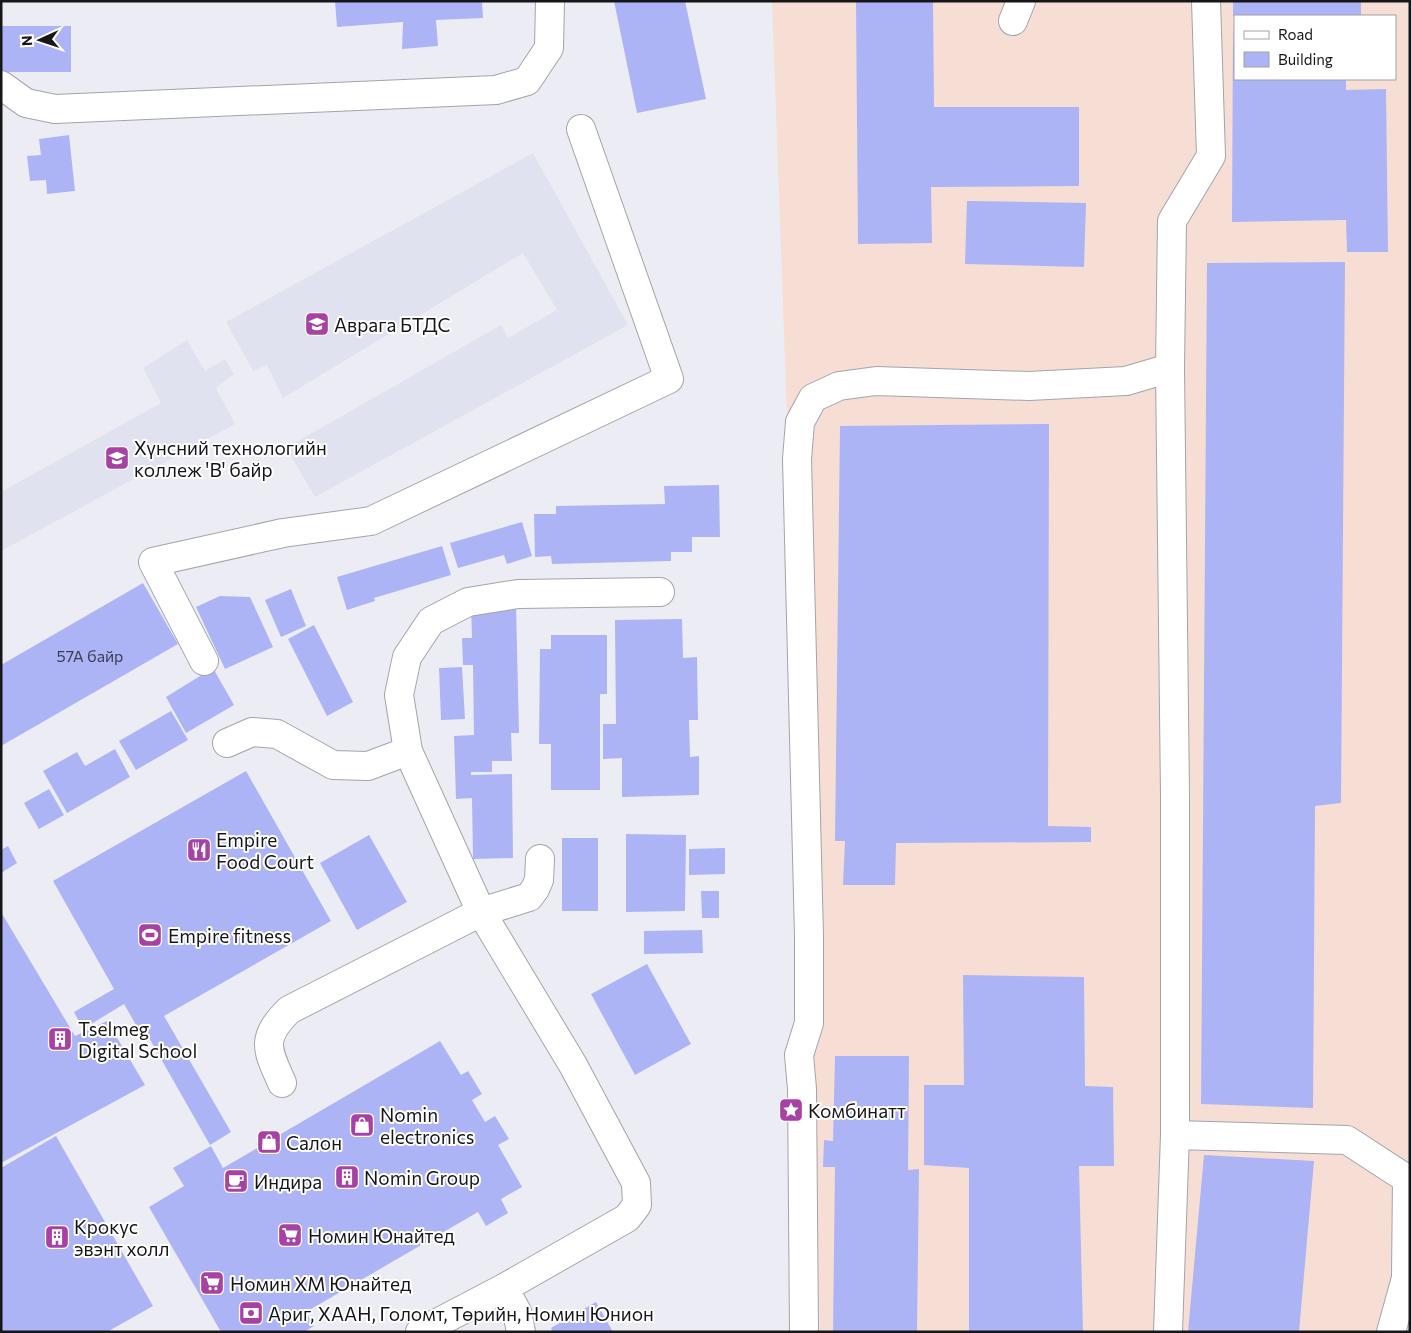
<svg xmlns="http://www.w3.org/2000/svg" width="1411" height="1333" viewBox="0 0 1411 1333" font-family="Commissioner,sans-serif">
<style>
.industrial{fill:#f6ded4;fill-rule:evenodd}
.built{fill:#e0e2f0}
.building{fill:#acb4f5}
.lines{fill:none;stroke-linecap:round;stroke-linejoin:round}
.minor-casing{stroke:#a3a4ab;stroke-width:30}
.minor{stroke:#fff;stroke-width:28}
.labels{text-anchor:middle;dominant-baseline:central;stroke-width:4;stroke-linejoin:round;paint-order:stroke}
.number-label{font-size:16px;fill:#3c3e50}
.poi-label{font-size:19px;fill:#161619;stroke:#fff;text-anchor:start}
</style>
<rect width="100%" height="100%" fill="#ecedf4"/>
<path class="industrial" d="M 772,1 L 1410,1 L 1410,1332 L 820,1332 ZM 1235,16 L 1395,16 L 1395,79 L 1235,79 Z"/>
<path class="built" d="M 533,153 L 628,325 L 315,497 L 286,448 L 501,325 L 508,338 L 557,310 L 523,253 L 283,398 L 267,365 L 253,371 L 226,322 Z
M 187,340 L 205,371 L 225,359 L 234,374 L 216,388 L 235,424 L 1,551 L 1,492 L 161,403 L 143,368 Z"/>
<path class="building" d="M 335,1 L 482,1 L 483,18 L 436,20 L 438,46 L 402,49 L 403,22 L 337,27 Z
M 614,1 L 685,1 L 706,99 L 637,113 Z
M 856,1 L 933,1 L 934,107 L 1079,107 L 1079,186 L 931,187 L 932,243 L 858,244 Z
M 1233,1 L 1361,1 L 1361,16 L 1233,16 Z
M 1233,23 L 1235,79 L 1346,79 L 1346,90 L 1386,89 L 1388,252 L 1347,252 L 1346,220 L 1232,222 Z
M 1,26 L 71,26 L 71,72 L 1,72 Z
M 69,135 L 75,191 L 47,194 L 46,180 L 30,181 L 27,156 L 41,155 L 39,139 Z
M 967,201 L 1086,203 L 1084,267 L 965,264 Z
M 1345,262 L 1341,803 L 1315,806 L 1313,1108 L 1201,1104 L 1207,263 Z
M 1049,424 L 1048,826 L 1091,827 L 1091,842 L 896,843 L 895,885 L 843,885 L 845,841 L 835,841 L 840,426 Z
M 719,485 L 720,537 L 692,537 L 692,552 L 671,552 L 671,561 L 552,564 L 551,556 L 535,557 L 534,514 L 556,514 L 556,506 L 665,504 L 664,486 Z
M 522,522 L 532,556 L 507,564 L 504,555 L 458,568 L 450,543 Z
M 442,546 L 451,575 L 374,598 L 375,601 L 347,610 L 337,577 Z
M 143,583 L 178,644 L 1,746 L 1,665 Z
M 291,589 L 306,626 L 281,637 L 265,600 Z
M 220,596 L 250,597 L 273,647 L 225,669 L 196,607 Z
M 516,605 L 519,733 L 511,733 L 512,761 L 492,761 L 492,772 L 471,772 L 471,775 L 512,774 L 513,858 L 473,859 L 472,798 L 456,799 L 454,736 L 474,735 L 473,665 L 463,665 L 462,638 L 472,638 L 471,606 Z
M 682,619 L 683,658 L 697,657 L 698,720 L 689,720 L 690,757 L 699,756 L 699,795 L 622,797 L 622,758 L 603,759 L 603,724 L 616,724 L 615,620 Z
M 314,625 L 353,702 L 327,716 L 288,639 Z
M 551,635 L 607,635 L 607,694 L 600,694 L 600,790 L 551,790 L 551,744 L 539,744 L 540,649 L 551,649 Z
M 462,667 L 465,719 L 441,720 L 439,668 Z
M 213,668 L 234,705 L 186,733 L 166,697 Z
M 171,711 L 188,740 L 136,770 L 119,741 Z
M 115,749 L 130,777 L 67,813 L 43,771 L 77,752 L 85,766 Z
M 246,771 L 331,921 L 164,1016 L 231,1132 L 210,1145 L 144,1029 L 140,1032 L 124,1004 L 83,1029 L 74,1012 L 114,989 L 53,881 Z
M 49,789 L 64,815 L 39,829 L 24,803 Z
M 626,834 L 686,835 L 685,911 L 626,912 Z
M 369,835 L 407,902 L 357,930 L 320,863 Z
M 562,838 L 598,838 L 598,911 L 562,911 Z
M 8,846 L 17,863 L 1,873 L 1,850 Z
M 725,848 L 725,874 L 689,875 L 689,849 Z
M 701,891 L 719,891 L 719,918 L 702,918 Z
M 1,912 L 75,1036 L 107,1021 L 145,1085 L 1,1163 Z
M 702,930 L 703,953 L 644,954 L 644,931 Z
M 647,964 L 691,1044 L 635,1075 L 591,994 Z
M 963,975 L 1084,977 L 1085,1086 L 1113,1087 L 1114,1166 L 1079,1166 L 1083,1332 L 969,1332 L 969,1168 L 924,1165 L 924,1085 L 964,1085 Z
M 440,1041 L 461,1075 L 468,1071 L 482,1094 L 472,1100 L 485,1122 L 495,1116 L 509,1139 L 498,1145 L 522,1187 L 501,1199 L 508,1213 L 486,1226 L 478,1212 L 306,1312 L 314,1326 L 304,1332 L 221,1332 L 149,1207 L 184,1186 L 173,1168 L 211,1146 L 223,1168 Z
M 835,1056 L 909,1056 L 908,1170 L 919,1169 L 917,1332 L 833,1332 L 835,1167 L 823,1167 L 824,1140 L 833,1141 Z
M 56,1136 L 153,1306 L 107,1332 L 1,1332 L 1,1168 Z
M 1204,1155 L 1314,1161 L 1299,1332 L 1188,1332 Z
M 596,1302 L 613,1332 L 553,1332 L 551,1328 Z"/>
<g class="lines">
<defs>
<path id="minor" d="M 1013,21 L 1021,1
M 1,85 L 26,103 L 55,109 L 496,90 L 527,81 L 549,48 L 550,1
M 204,661 L 153,562 L 283,533 L 371,521 L 669,379 L 581,129
M 227,743 L 252,732 L 277,734 L 333,765 L 368,766 L 408,751
M 282,1083 C 267,1049 260,1039 289,1010 L 481,912 L 529,897 L 535,889 L 539,880 L 540,859
M 1175,1135 L 1347,1140 L 1407,1179 L 1406,1278 L 1391,1332
M 504,1288 L 517,1312 L 521,1332
M 420,1332 L 504,1288 L 627,1218 L 637,1205 L 636,1183 L 573,1065 L 481,912 L 408,751 L 399,695 L 407,657 L 431,621 L 468,602 L 518,594 L 660,592
M 804,1332 L 802,1089 L 799,1055 L 809,1023 L 809,936 L 797,459 L 800,422 L 813,398 L 839,386 L 876,381 L 1029,386 L 1126,381 L 1170,368
M 1168,1332 L 1175,1135 L 1175,796 L 1170,368 L 1172,221 L 1211,156 L 1206,1"/>
</defs>
<use href="#minor" class="minor-casing"/>
<use href="#minor" class="minor"/>
</g>
<defs>
<symbol id="university-square" viewBox="-11 -11 22 22"><rect x="-9" y="-9" width="18" height="18" rx="4" fill="#a841a4" stroke="#fff"/><path d="M0-5L7-2L0 1L-7-2ZM-4 1L0 2.5L4 1V4Q0 6-4 4Z" fill="#fff"/></symbol>
<symbol id="restaurant-square" viewBox="-11 -11 22 22"><rect x="-9" y="-9" width="18" height="18" rx="4" fill="#a841a4" stroke="#fff"/><path d="M-5-6h1v4h1v-4h1v4h1v-4h1v5L-1.5 .5V6h-2V.5L-5-1ZM5-6V6H3V1.5H1.5Q1.5-4 5-6Z" fill="#fff"/></symbol>
<symbol id="stadium-square" viewBox="-11 -11 22 22"><rect x="-9" y="-9" width="18" height="18" rx="4" fill="#a841a4" stroke="#fff"/><path d="M0-5a6.5 5 0 1 0 0 10a6.5 5 0 1 0 0-10ZM-3.5-1.8h7v3.6h-7Z" fill="#fff"/></symbol>
<symbol id="building-square" viewBox="-11 -11 22 22"><rect x="-9" y="-9" width="18" height="18" rx="4" fill="#a841a4" stroke="#fff"/><path d="M-4-6H4V6H1V3H-1V6H-4ZM-2.5-4.3h1.7v1.8h-1.7ZM.8-4.3h1.7v1.8H.8ZM-2.5-1h1.7V.8h-1.7ZM.8-1h1.7V.8H.8Z" fill="#fff"/></symbol>
<symbol id="sight-square" viewBox="-11 -11 22 22"><rect x="-9" y="-9" width="18" height="18" rx="4" fill="#a841a4" stroke="#fff"/><path d="M0-6L1.8-2.2L6-1.7L2.9 1.2L3.7 5.4L0 3.3L-3.7 5.4L-2.9 1.2L-6-1.7L-1.8-2.2Z" fill="#fff"/></symbol>
<symbol id="shop-square" viewBox="-11 -11 22 22"><rect x="-9" y="-9" width="18" height="18" rx="4" fill="#a841a4" stroke="#fff"/><path d="M-5-2.5h2.3a2.7 3.5 0 0 1 5.4 0H5L5.5 6h-11ZM-1.5-2.5h3a1.5 2.3 0 0 0-3 0Z" fill="#fff"/></symbol>
<symbol id="cafe-square" viewBox="-11 -11 22 22"><rect x="-9" y="-9" width="18" height="18" rx="4" fill="#a841a4" stroke="#fff"/><path d="M-5.5-4.5H6V0H3Q3 3.5 0 3.5H-2.5Q-5.5 3.5-5.5 0ZM3-3.2v2h1.7v-2ZM-6 4.5H4V6H-6Z" fill="#fff"/></symbol>
<symbol id="supermarket-square" viewBox="-11 -11 22 22"><rect x="-9" y="-9" width="18" height="18" rx="4" fill="#a841a4" stroke="#fff"/><path d="M-6-5.5h2.5l.6 2H6L4.5 2H-2.5L-4.4-4H-6ZM-1.5 3.2a1.3 1.3 0 1 0 .1 0ZM3 3.2a1.3 1.3 0 1 0 .1 0Z" fill="#fff"/></symbol>
<symbol id="bank-square" viewBox="-11 -11 22 22"><rect x="-9" y="-9" width="18" height="18" rx="4" fill="#a841a4" stroke="#fff"/><path d="M-6-4H6V4H-6ZM0-2.3a2.3 2.3 0 1 0 0 4.6a2.3 2.3 0 1 0 0-4.6Z" fill="#fff"/></symbol>
</defs>
<g fill-rule="evenodd">
<use href="#university-square" x="303" y="310" width="28" height="28"/>
<use href="#university-square" x="103" y="444" width="28" height="28"/>
<use href="#restaurant-square" x="185" y="836" width="28" height="28"/>
<use href="#stadium-square" x="136" y="921" width="28" height="28"/>
<use href="#building-square" x="46" y="1025" width="28" height="28"/>
<use href="#sight-square" x="777" y="1096" width="28" height="28"/>
<use href="#shop-square" x="348" y="1111" width="28" height="28"/>
<use href="#shop-square" x="255" y="1128" width="28" height="28"/>
<use href="#building-square" x="333" y="1163" width="28" height="28"/>
<use href="#cafe-square" x="222" y="1167" width="28" height="28"/>
<use href="#supermarket-square" x="276" y="1221" width="28" height="28"/>
<use href="#building-square" x="43" y="1223" width="28" height="28"/>
<use href="#supermarket-square" x="198" y="1269" width="28" height="28"/>
<use href="#bank-square" x="237" y="1299" width="28" height="28"/>
</g>
<g class="labels">
<g class="number-label">
<text x="90" y="655">57A байр</text>
</g>
<g class="poi-label">
<text x="334" y="324">Аврага БТДС</text>
<text x="134" y="447">Хүнсний технологийн<tspan x="134" dy="22">коллеж 'B' байр</tspan></text>
<text x="216" y="839">Empire<tspan x="216" dy="22">Food Court</tspan></text>
<text x="168" y="935">Empire fitness</text>
<text x="78" y="1028">Tselmeg<tspan x="78" dy="22">Digital School</tspan></text>
<text x="808" y="1110">Комбинатт</text>
<text x="380" y="1114">Nomin<tspan x="380" dy="22">electronics</tspan></text>
<text x="286" y="1142">Салон</text>
<text x="364" y="1177">Nomin Group</text>
<text x="254" y="1181">Индира</text>
<text x="74" y="1226">Крокус<tspan x="74" dy="22">эвэнт холл</tspan></text>
<text x="308" y="1235">Номин Юнайтед</text>
<text x="230" y="1283">Номин ХМ Юнайтед</text>
<text x="268" y="1313">Ариг, ХААН, Голомт, Төрийн, Номин Юнион</text>
</g>
</g>
<rect width="1411" height="1333" fill="none" stroke="#161619" stroke-width="5"/>
<rect x="1234" y="15" width="162" height="65" fill="#ffffff" stroke="#a2a2a3"/>
<rect x="1244" y="31" width="25" height="8" fill="#ffffff" stroke="#a2a2a3"/>
<text x="1278" y="40" font-size="15" fill="#161619">Road</text>
<rect x="1244" y="52" width="25" height="15" fill="#acb4f5" stroke="#a2a2a3"/>
<text x="1278" y="65" font-size="15" fill="#161619">Building</text>
<g transform="translate(40 40) rotate(267)" stroke="#ffffff" stroke-width="4" paint-order="stroke">
<path d="M0-4L9 19L0 12L-9 19Z" fill="#161619"/>
<text y="-8" font-size="14" font-weight="bold" text-anchor="middle" fill="#161619">N</text>
</g>
</svg>
